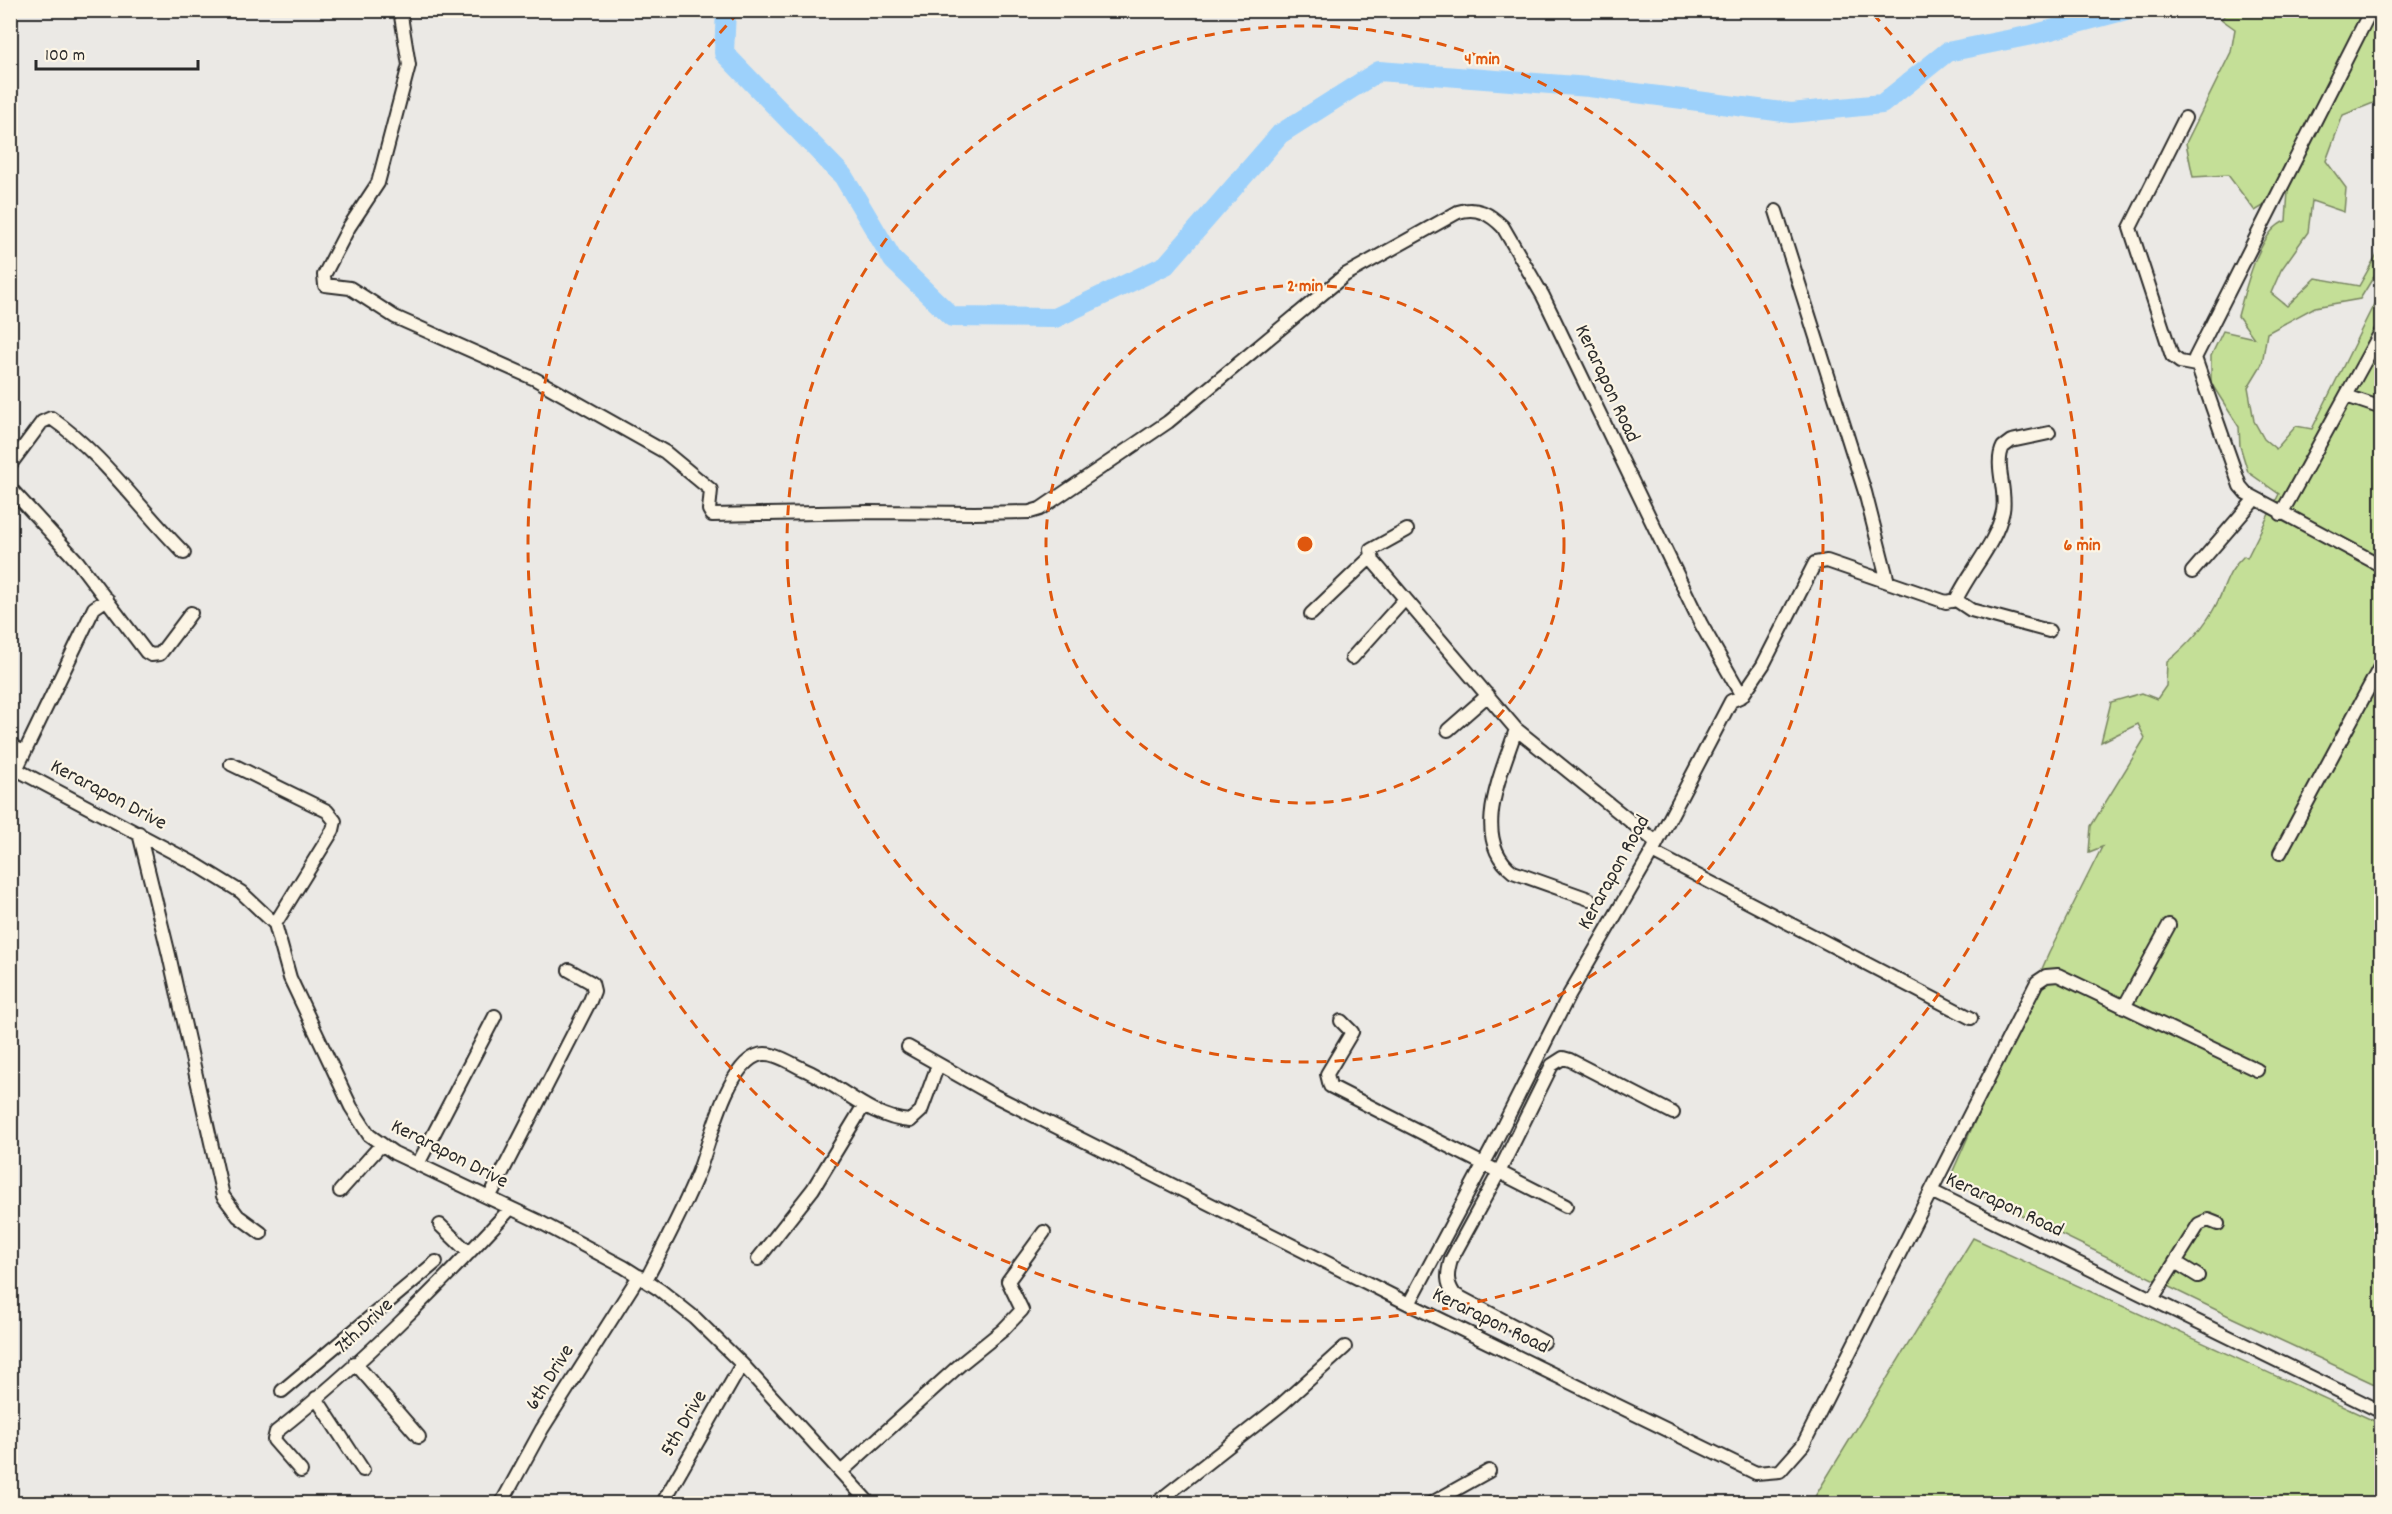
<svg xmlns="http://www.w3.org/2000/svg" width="2392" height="1514" viewBox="0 0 2392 1514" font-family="Dekko,sans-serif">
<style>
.green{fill:#c4df97;stroke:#788561;stroke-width:1.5}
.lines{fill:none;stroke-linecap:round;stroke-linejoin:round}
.river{stroke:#9dd1fb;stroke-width:20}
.minor-casing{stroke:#2b2b2b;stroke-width:16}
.minor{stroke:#fcf5e5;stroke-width:12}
.ring{fill:none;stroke:#df570e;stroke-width:3;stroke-dasharray:10 8}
.labels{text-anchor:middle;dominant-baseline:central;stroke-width:4.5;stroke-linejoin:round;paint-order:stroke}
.street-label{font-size:21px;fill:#2b2b2b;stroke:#fcf5e5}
.centre{fill:#df570e;stroke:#fcf5e5;stroke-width:3}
.ring-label{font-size:18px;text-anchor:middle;font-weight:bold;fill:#df570e;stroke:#fcf5e5;stroke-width:4.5;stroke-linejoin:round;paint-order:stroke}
</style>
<rect width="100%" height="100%" fill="#ebe9e5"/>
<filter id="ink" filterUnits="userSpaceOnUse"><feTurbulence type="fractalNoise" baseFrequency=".0167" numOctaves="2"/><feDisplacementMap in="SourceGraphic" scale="12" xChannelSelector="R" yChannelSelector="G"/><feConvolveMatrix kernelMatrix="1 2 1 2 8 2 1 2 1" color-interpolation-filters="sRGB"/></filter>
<g filter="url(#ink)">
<path class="green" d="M 2231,11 L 2381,11 L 2381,100 L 2343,115 L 2326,161 L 2346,188 L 2344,212 L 2312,201 L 2308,232 L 2281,270 L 2271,293 L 2287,306 L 2316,278 L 2359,286 L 2381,247 L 2379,221 L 2381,217 L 2381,265 L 2360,299 L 2315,307 L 2267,333 L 2262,364 L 2248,387 L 2254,421 L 2264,439 L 2276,449 L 2296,426 L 2312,429 L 2381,290 L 2381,1387 L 2233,1318 L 1949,1180 L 2049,953 L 2102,847 L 2089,852 L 2091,826 L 2145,738 L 2138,724 L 2101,742 L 2111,702 L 2142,693 L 2157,699 L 2166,686 L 2167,662 C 2187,646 2204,628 2216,605 C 2227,584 2226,573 2244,556 L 2247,558 L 2279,494 L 2248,472 L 2240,446 L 2239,427 L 2211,383 L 2211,356 L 2223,331 L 2254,338 L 2238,316 C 2245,291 2259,229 2286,221 L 2288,191 L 2255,211 L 2228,175 L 2193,177 L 2186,143 L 2231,52 L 2235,29 L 2221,19 Z
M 1973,1238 L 2381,1424 L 2381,1503 L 1811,1503 Z"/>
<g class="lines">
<path class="river" d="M 726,10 L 724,53 L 843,176 L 893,260 L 952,317 L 1055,318 L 1166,265 L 1280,134 L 1379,71 L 1589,87 L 1791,113 L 1882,104 L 1947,52 L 2032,35 L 2126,10"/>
<defs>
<path id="minor" d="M 400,10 L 409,65 L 378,183 L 349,227 L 324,275 L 325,285 L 350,288 L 395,317 L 535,379 L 665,452 L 711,490 L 709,510 L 712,515 L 868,512 L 975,513 L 1030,512 L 1040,509 L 1168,422 L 1345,275 L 1458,212 C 1477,206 1490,214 1503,227 L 1543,296 L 1701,624 L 1742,696 L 1731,701 L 1652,852 L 1569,995 L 1491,1150 L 1409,1304
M 2371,10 L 2195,358 L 2240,486 L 2246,493 L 2382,566
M 2185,118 L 2130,228 L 2172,356 L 2180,362 L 2196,365
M 1776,211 L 1865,492 L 1888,582
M 2346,396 L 2382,408
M 10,465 L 42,422 L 51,418 C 103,454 139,508 184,553
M 10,488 L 78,562 L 146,652 L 151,655 L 160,654 L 191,613
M 2281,514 L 2382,330
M 1407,530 L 1371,550 L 1373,561 L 1516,729 L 1656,842
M 2192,572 L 2254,500
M 1956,600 L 1971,610 L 2049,631
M 1311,614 L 1371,557
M 1352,658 L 1405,599
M 1742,696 L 1763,665 L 1815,563 L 1827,561 L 1946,602 L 1956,600 C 1970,570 1996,544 2003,511 C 2007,491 1994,464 2003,447 L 2011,441 L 2049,433
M 1516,729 C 1503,771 1469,838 1513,872 L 1589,899
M 1448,730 L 1488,695
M 10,745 L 24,752
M 231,764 L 327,811 L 335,821 L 333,830 L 275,924
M 10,766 L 197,865 L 241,892 L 275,924 L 290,978 L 351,1107 L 369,1135 L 394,1153 L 538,1221 L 624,1267 L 660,1290 L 695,1318 L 742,1364 L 870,1504
M 16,770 L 94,608 L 107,599
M 139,833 L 169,955 L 223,1196 L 238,1216 L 261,1233
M 1652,852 L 1971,1018
M 2280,853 L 2382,663
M 2124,1007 L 2169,925
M 1341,1021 L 1352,1032 L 1327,1074 L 1330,1086 L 1566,1206
M 908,1047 L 995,1096 L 1409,1304 L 1756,1473 L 1780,1471 L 1803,1445 L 1931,1191 L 2382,1412
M 418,1164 L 495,1016
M 340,1191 L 381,1145
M 1931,1191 L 2037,982 L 2046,976 L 2058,975 L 2257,1070
M 489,1198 L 590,1001 L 594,991 L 592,983 L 569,970
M 440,1225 L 469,1253
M 758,1259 L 813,1189 L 864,1105
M 2175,1262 L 2198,1276
M 646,1280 C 664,1245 683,1210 698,1173 C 710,1143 725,1070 756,1056 C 771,1049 790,1063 803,1069 C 839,1084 869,1118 910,1121 L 921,1111 L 938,1065
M 2152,1299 L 2199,1224 L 2208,1220 L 2218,1224
M 1544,1342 L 1454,1294 C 1446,1282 1447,1274 1451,1260 L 1499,1172 L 1552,1065 L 1563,1058 L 1570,1060 L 1673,1113
M 355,1363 L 419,1437
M 282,1391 L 436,1262
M 316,1398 L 363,1470
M 301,1471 L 274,1440 L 276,1432 C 360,1366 437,1288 510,1209
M 841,1472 L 962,1363 L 1003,1330 L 1022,1310 L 1008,1281 L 1044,1232
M 501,1504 L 542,1429 L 639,1276
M 662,1504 L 742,1364
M 1155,1504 L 1282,1404 L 1345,1347
M 1430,1504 L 1489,1471"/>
</defs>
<use href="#minor" class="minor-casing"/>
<use href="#minor" class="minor"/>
</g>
</g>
<g class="ring">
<circle cx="1305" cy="544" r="259"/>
<circle cx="1305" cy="544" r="518"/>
<path d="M1873 14A777 777 0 1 1 737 14"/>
</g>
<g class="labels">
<g class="street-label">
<text transform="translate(1606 384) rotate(65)">Kerarapon Road</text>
<text transform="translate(108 796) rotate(28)">Kerarapon Drive</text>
<text transform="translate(1615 873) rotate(-61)">Kerarapon Road</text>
<text transform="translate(449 1155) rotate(27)">Kerarapon Drive</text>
<text transform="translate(2004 1206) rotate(25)">Kerarapon Road</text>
<text transform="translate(1490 1322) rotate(26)">Kerarapon Road</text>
<text transform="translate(365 1327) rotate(-43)">7th Drive</text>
<text transform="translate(551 1378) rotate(-58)">6th Drive</text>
<text transform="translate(685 1424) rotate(-60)">5th Drive</text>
</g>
</g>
<circle cx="1305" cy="544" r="9" class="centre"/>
<g class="ring-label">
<text x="1482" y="64">4 min</text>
<text x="1305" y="291">2 min</text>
<text x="2082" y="550">6 min</text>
</g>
<rect width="2392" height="1514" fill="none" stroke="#fcf5e5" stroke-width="36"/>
<rect x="18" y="18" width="2356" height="1478" fill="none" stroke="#2b2b2b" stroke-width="2" filter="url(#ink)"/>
<path d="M36 60v9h162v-9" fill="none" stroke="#2b2b2b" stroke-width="3"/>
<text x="45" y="60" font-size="18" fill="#2b2b2b" stroke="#fcf5e5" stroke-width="4.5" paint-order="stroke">100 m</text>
</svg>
